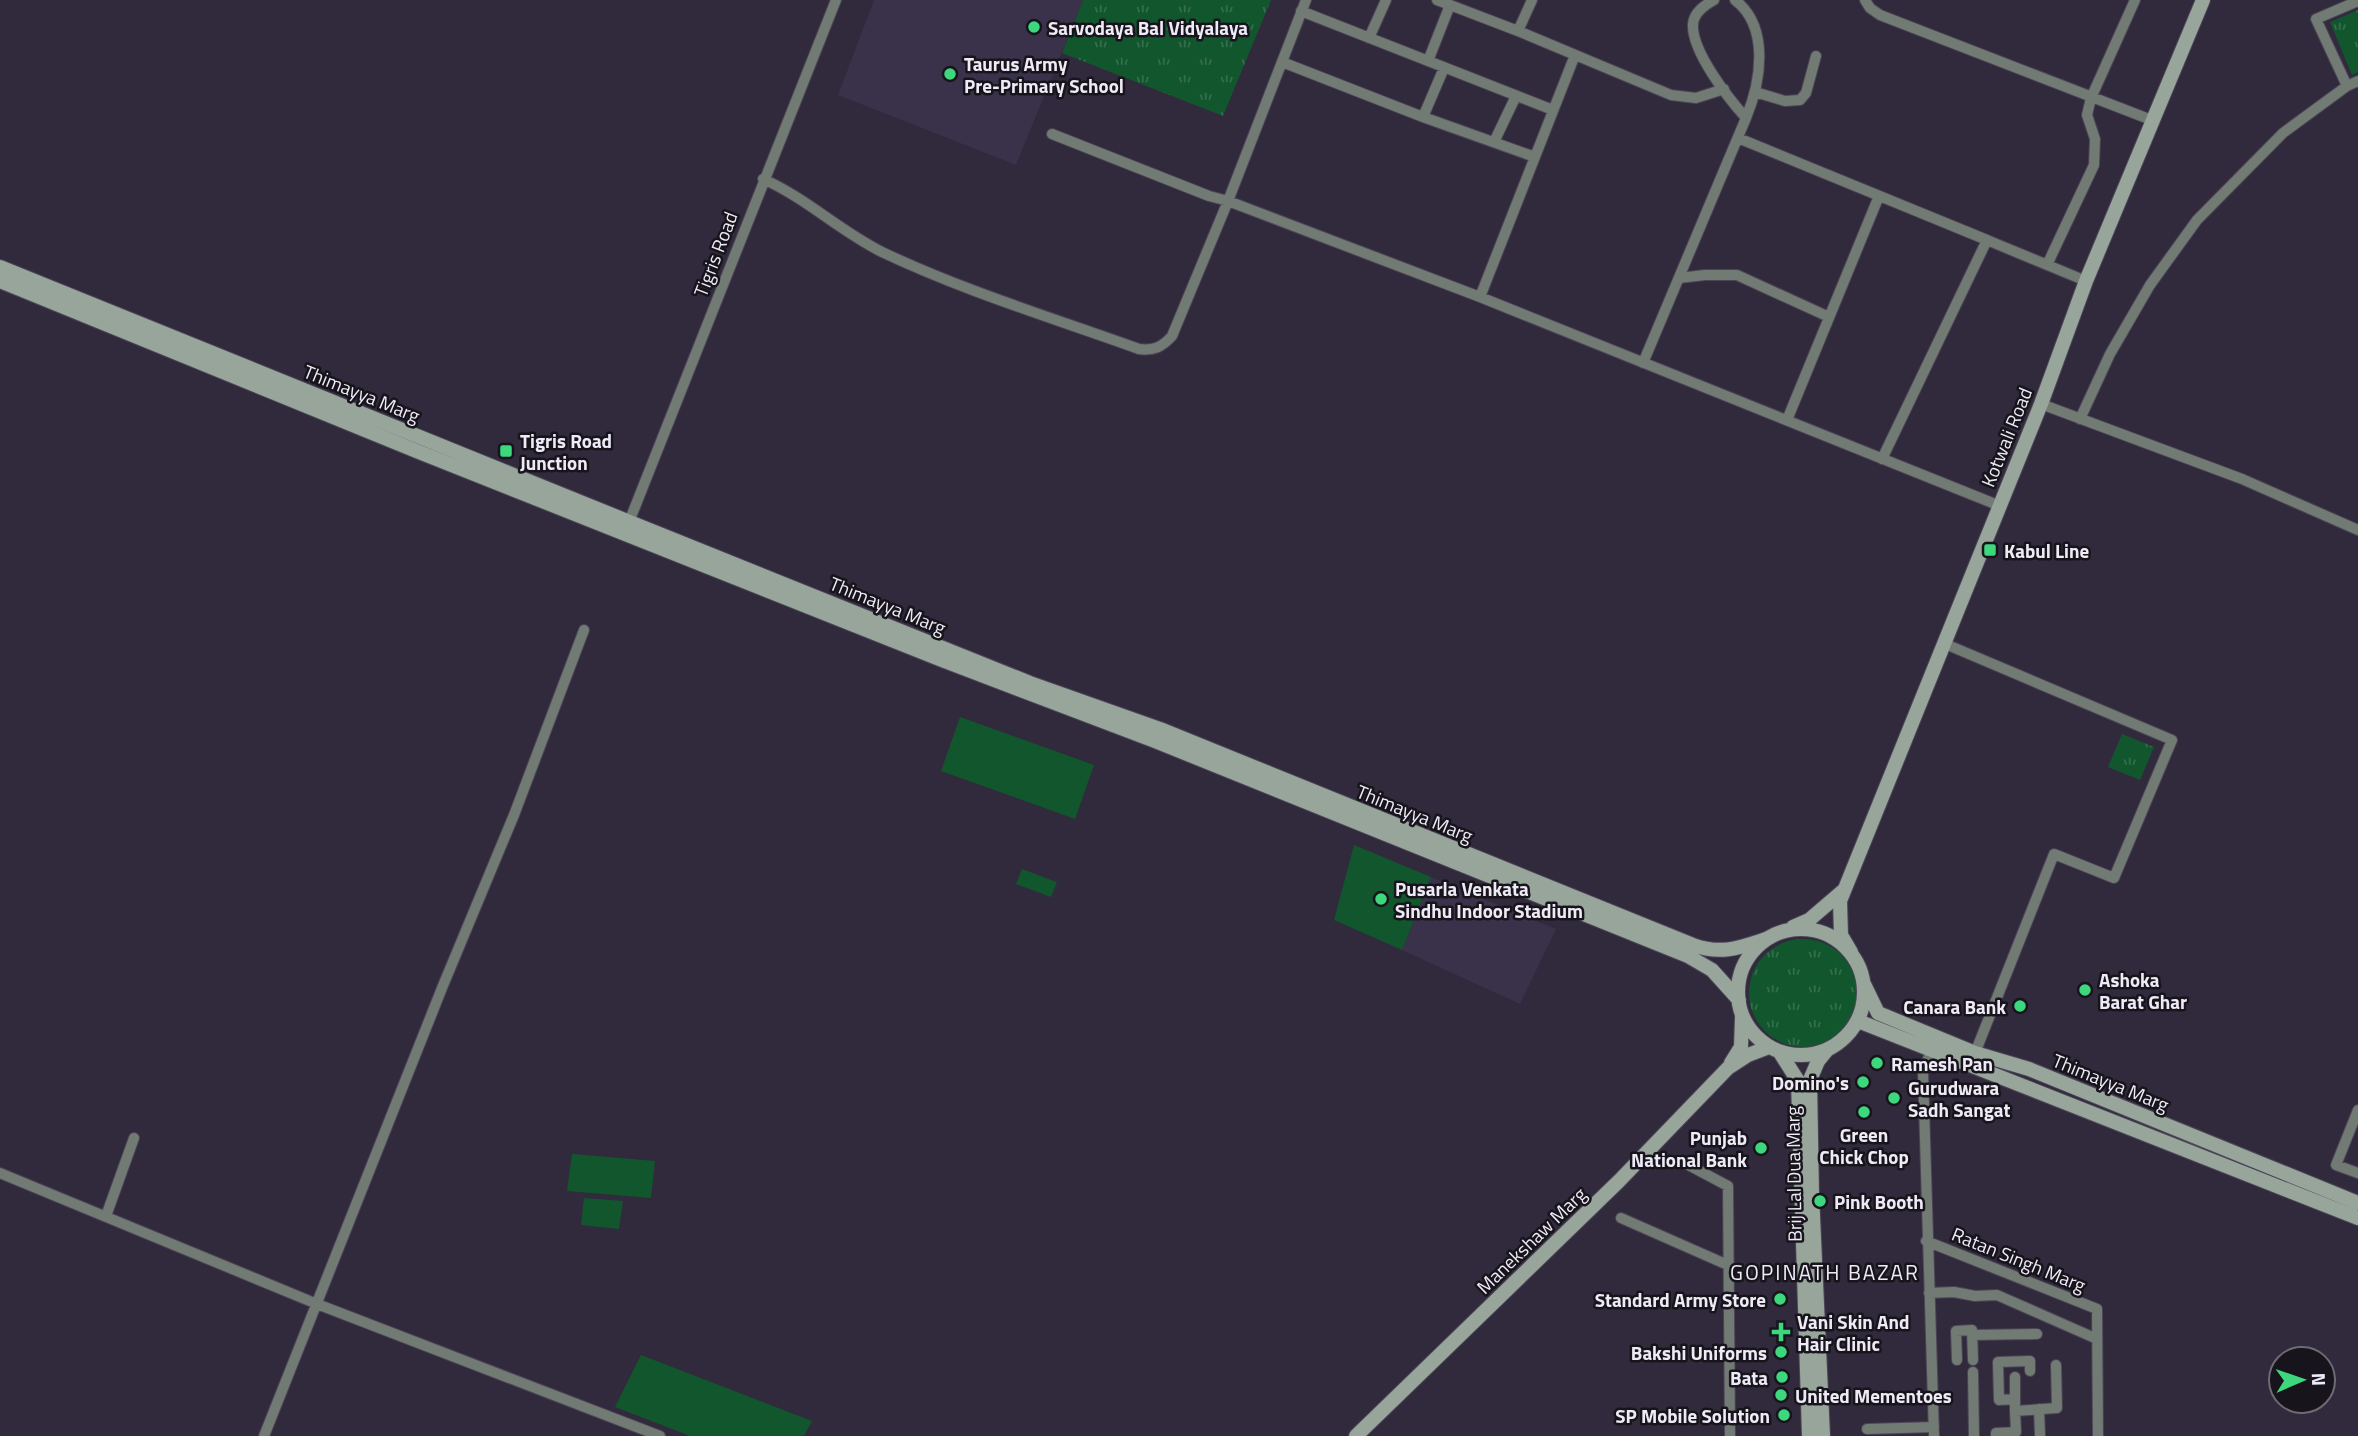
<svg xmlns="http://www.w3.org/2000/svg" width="2358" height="1436" viewBox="0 0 2358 1436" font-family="'Titillium Web',sans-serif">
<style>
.built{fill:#3a324a}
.grass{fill:url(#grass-tufts)}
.garden{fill:#12562e}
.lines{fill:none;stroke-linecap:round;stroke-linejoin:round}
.street-casing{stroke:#4b4556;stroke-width:12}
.secondary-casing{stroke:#4b4556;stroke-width:16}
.street{stroke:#717a73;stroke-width:10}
.secondary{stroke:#97a59b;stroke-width:14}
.poi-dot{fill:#3dd77d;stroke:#17141c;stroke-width:2.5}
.labels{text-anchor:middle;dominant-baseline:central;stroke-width:5;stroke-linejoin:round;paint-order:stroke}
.poi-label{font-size:19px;font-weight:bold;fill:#eeebf7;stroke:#17141c;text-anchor:start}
.street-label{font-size:19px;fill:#eeebf7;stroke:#17141c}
.neighbourhood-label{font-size:21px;letter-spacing:2px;fill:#eeebf7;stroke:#17141c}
</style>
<defs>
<pattern id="grass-tufts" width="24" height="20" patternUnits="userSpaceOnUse" patternTransform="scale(1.75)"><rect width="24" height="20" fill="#12562e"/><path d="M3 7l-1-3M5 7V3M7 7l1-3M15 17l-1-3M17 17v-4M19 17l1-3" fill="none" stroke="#356e4d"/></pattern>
</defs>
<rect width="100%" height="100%" fill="#302a3c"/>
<path class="built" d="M 874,0 L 1083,0 L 1016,165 L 838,95 Z
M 1431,877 L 1556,929 L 1520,1004 L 1402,950 Z"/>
<path class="grass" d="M 1083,0 L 1271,0 L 1223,116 L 1062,53 Z
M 2358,10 L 2358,72 L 2352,75 L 2330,22 Z
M 2122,734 L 2154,747 L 2140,780 L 2108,767 Z
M1749 993a54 54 0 1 1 108 0a54 54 0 1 1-108 0Z"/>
<path class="garden" d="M 960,717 L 1094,765 L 1075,819 L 941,771 Z
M 1354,845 L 1431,877 L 1402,950 L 1334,920 Z
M 1022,869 L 1057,882 L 1051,897 L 1016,884 Z
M 572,1154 L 655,1161 L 651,1198 L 567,1191 Z
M 584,1198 L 623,1201 L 619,1229 L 581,1225 Z
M 641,1355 L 812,1421 L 804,1436 L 690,1436 L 615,1407 Z"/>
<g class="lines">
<defs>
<path id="street" d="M 1437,0 L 1518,31 L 1671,95 L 1696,98 L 1724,89
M 1714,0 C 1705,5 1694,12 1693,24 C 1691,51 1729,99 1746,118
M 1865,0 L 1870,8 L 1880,15 L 2154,121
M 1301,11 L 1553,110
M 1518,31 L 1532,0
M 1369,38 L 1386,0
M 1428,61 L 1450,5
M 1282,62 L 1423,117 L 1535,157
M 2347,86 L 2316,19 L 2358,1
M 1755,92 L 1785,101 L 1800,100 L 1806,93 L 1816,56
M 1423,117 L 1444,68
M 1052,134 L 1209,196 L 1228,201 L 1480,297 L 2000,506
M 1738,138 L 1987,240 L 1882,459
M 1494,142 L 1516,96
M 763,179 C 806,198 840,231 882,252 C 964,291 1053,318 1139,349 C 1154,351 1162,347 1172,336 L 1228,201 L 1306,0
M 1987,240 L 2086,281
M 2047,265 L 2094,165 L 2095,139 L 2087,115 L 2091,98 L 2135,0
M 1679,278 L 1705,275 L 1737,275 L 1829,317
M 1480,297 L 1575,55
M 1643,363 L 1746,118 C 1761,82 1770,27 1735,0
M 2041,404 L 2242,479 L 2358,530
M 2080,419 L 2110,354 L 2150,285 L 2197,220 L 2283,133 L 2347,86 L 2358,81
M 1787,420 L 1879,196
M 629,522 L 836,0
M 1943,643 L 2172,740 L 2114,878 L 2054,854 L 1975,1053
M 1931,1051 L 1923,1072 L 1934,1436
M 2358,1110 L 2336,1165 L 2358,1173
M 1679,1160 L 1728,1186 L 1730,1436
M 0,1173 L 317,1304 L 660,1436
M 106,1216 L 134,1138
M 1621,1218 L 1730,1266
M 1926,1241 L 2097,1309 L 2098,1436
M 1929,1293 L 1954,1292 L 1975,1296 L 1997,1295 L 2097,1339
M 1972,1335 L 2037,1334
M 1957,1360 L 1956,1331 L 1972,1330 L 1973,1360
M 1973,1372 L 1974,1436
M 2015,1377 L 2015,1411 L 2057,1408 L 2056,1365
M 2015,1399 L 1999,1400 L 1998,1362 L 2030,1361 L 2030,1371
M 2039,1409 L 2040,1436
M 1867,1429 L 1934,1427
M 264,1436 L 442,988 L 514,815 L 584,630
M 1996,1436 L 1996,1433 L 2016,1432 L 2015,1411"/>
<path id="secondary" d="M 0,267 L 642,527 L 1030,683 L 1160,729 L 1693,945 C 1721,955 1739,948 1766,939
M 0,281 L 419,452 L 942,660 L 1155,741 L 1688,956 L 1712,970 L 1739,1000
M 1793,927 L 1809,920 L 1844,890
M1738 992a63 63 0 1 1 126 0a63 63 0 1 1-126 0Z
M 1851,952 L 1841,935 L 1840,901 L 2041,404 L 2086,281 L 2203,0
M 1864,984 L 1878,1013 L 1975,1053 L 2029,1069 L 2358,1203
M 1858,1021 L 2358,1218
M 1779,1051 L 1798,1081 L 1809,1436
M 1731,1063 L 1741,1047 L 1742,1017
M 1356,1436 L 1619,1181 L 1728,1068 L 1748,1055 L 1769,1047
M 1823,1436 L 1812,1194 L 1810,1080 L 1818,1061 L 1827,1050"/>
</defs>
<use href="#street" class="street-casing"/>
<use href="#secondary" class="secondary-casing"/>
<use href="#street" class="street"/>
<use href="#secondary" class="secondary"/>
</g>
<g class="poi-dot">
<circle cx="1034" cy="27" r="7"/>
<circle cx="950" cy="74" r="7"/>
<rect x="499" y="444" width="14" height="14" rx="3.5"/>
<rect x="1983" y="543" width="14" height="14" rx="3.5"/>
<circle cx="1381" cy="899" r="7"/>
<circle cx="2085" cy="990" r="7"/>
<circle cx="2020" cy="1006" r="7"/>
<circle cx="1877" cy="1063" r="7"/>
<circle cx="1863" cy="1082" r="7"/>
<circle cx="1894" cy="1098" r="7"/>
<circle cx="1864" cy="1112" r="7"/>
<circle cx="1761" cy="1148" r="7"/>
<circle cx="1820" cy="1201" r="7"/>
<circle cx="1780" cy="1299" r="7"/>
<path d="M1777.5 1321.5h7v7h7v7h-7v7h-7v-7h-7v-7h7z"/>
<circle cx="1781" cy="1352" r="7"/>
<circle cx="1782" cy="1377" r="7"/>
<circle cx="1781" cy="1395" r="7"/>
<circle cx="1784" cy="1415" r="7"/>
</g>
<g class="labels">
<g class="poi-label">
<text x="1048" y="27">Sarvodaya Bal Vidyalaya</text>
<text x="964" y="63">Taurus Army<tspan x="964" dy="22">Pre-Primary School</tspan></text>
<text x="520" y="440">Tigris Road<tspan x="520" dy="22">Junction</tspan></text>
<text x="2004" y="550">Kabul Line</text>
<text x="1395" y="888">Pusarla Venkata<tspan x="1395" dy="22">Sindhu Indoor Stadium</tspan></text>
<text x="2099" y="979">Ashoka<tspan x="2099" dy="22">Barat Ghar</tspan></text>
<text x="2006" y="1006" text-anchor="end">Canara Bank</text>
<text x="1891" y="1063">Ramesh Pan</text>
<text x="1849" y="1082" text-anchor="end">Domino's</text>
<text x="1908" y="1087">Gurudwara<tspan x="1908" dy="22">Sadh Sangat</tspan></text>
<text x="1864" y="1134" text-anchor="middle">Green<tspan x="1864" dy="22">Chick Chop</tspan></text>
<text x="1747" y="1137" text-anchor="end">Punjab<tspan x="1747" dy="22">National Bank</tspan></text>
<text x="1834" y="1201">Pink Booth</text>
<text x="1766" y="1299" text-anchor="end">Standard Army Store</text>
<text x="1797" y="1321">Vani Skin And<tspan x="1797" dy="22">Hair Clinic</tspan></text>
<text x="1767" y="1352" text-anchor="end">Bakshi Uniforms</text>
<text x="1768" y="1377" text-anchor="end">Bata</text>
<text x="1795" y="1395">United Mementoes</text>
<text x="1770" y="1415" text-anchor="end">SP Mobile Solution</text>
</g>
<g class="street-label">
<text transform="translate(715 254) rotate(-69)">Tigris Road</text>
<text transform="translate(362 393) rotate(22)">Thimayya Marg</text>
<text transform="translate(2006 437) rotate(-68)">Kotwali Road</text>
<text transform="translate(888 605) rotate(22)">Thimayya Marg</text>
<text transform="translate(1415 813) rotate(22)">Thimayya Marg</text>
<text transform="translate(2111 1082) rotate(22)">Thimayya Marg</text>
<text transform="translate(1793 1174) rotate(-91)">Brij Lal Dua Marg</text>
<text transform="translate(1531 1240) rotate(-44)">Manekshaw Marg</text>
<text transform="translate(2019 1259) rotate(22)">Ratan Singh Marg</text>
</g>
<g class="neighbourhood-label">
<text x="1825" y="1272">GOPINATH BAZAR</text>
</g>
</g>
<g transform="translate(2302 1380) rotate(88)"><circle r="33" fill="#17141c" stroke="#6d6a74" stroke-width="2"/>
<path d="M0-5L12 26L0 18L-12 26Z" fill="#3dd77d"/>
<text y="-10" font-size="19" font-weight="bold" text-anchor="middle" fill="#eeebf7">N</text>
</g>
</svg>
